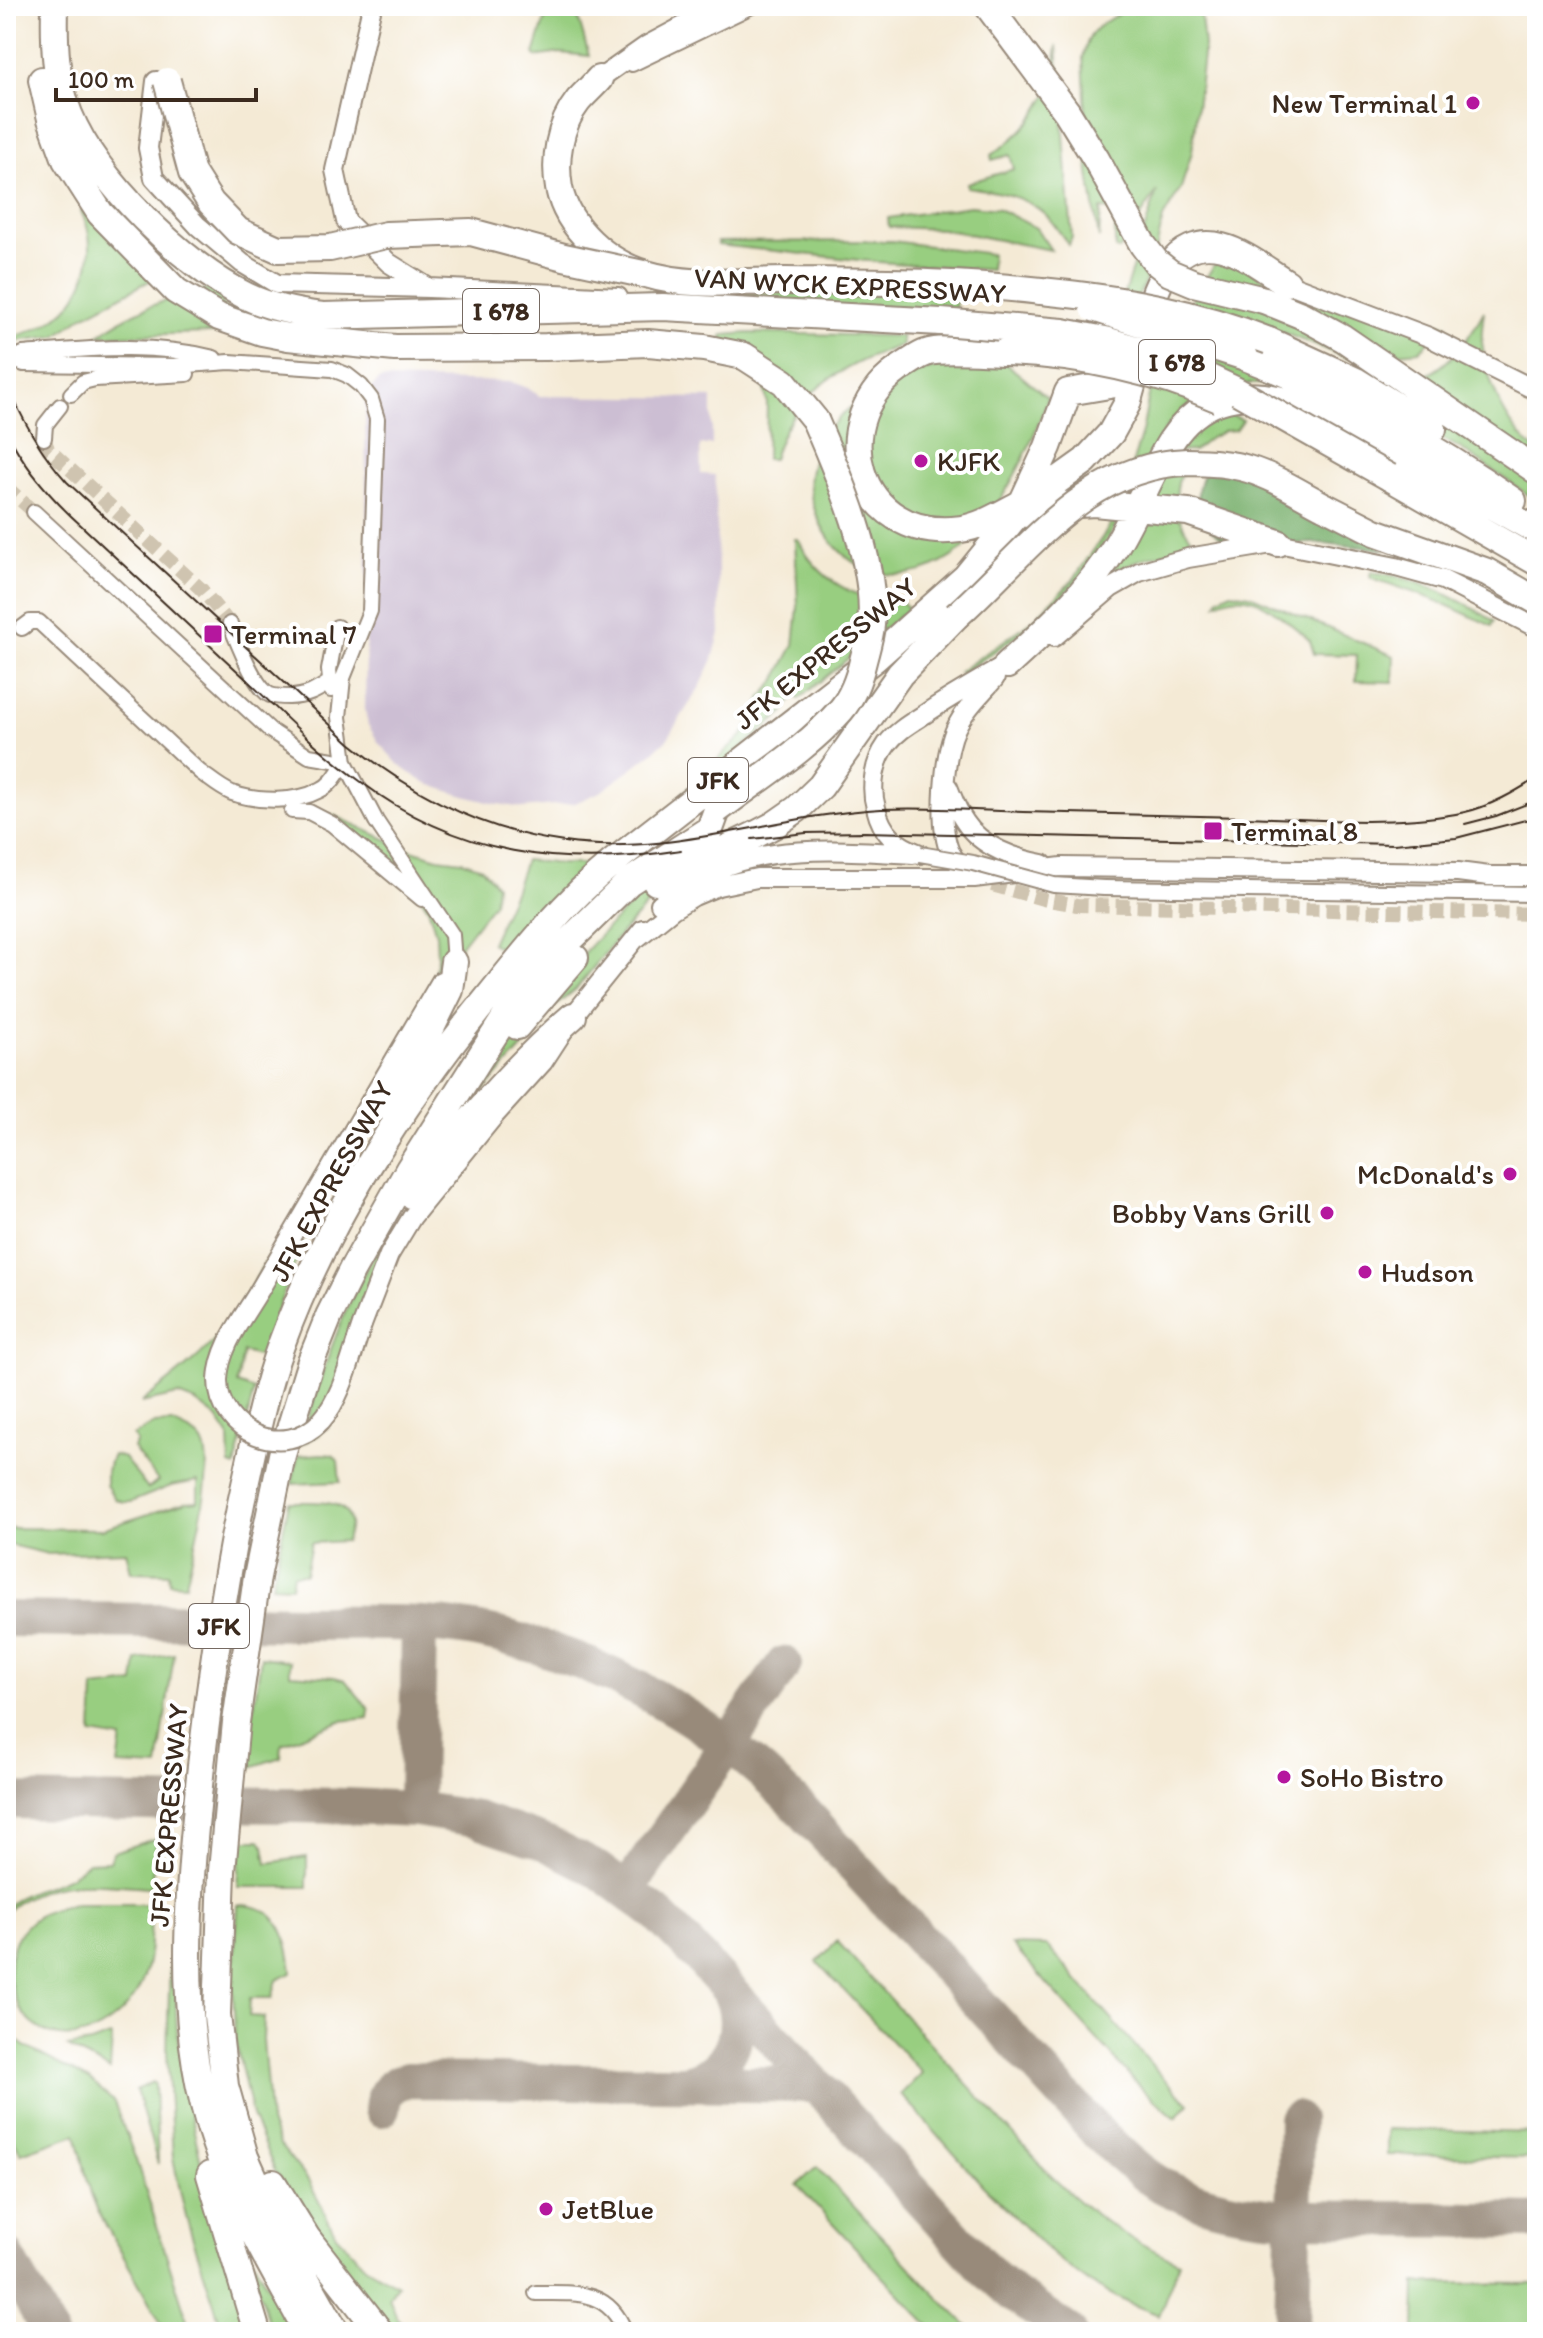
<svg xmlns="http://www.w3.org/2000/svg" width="1543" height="2338" viewBox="0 0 1543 2338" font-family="Itim,sans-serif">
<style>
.industrial{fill:#ccbed3}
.green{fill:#98ce80;stroke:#6a7c4f;stroke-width:2}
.forest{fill:#7ab16e;stroke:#5a6e46;stroke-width:2}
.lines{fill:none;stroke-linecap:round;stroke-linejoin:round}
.taxiway{stroke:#988a7a;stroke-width:36}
.minor-tunnel{stroke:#cfc4b0;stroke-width:14;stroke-dasharray:14 7;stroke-linecap:butt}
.minor-casing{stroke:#988a7a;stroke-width:18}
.tertiary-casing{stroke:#988a7a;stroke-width:22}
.motorway-casing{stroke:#988a7a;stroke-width:30}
.minor{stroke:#fff;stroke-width:14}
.tertiary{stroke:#fff;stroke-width:18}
.motorway{stroke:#fff;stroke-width:26}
.tram{stroke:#3b2a1e;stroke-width:2}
.minor-bridge-casing{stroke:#988a7a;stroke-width:18;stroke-linecap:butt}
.tertiary-bridge-casing{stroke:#988a7a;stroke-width:22;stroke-linecap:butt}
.motorway-bridge-casing{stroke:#988a7a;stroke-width:30;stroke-linecap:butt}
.minor-bridge{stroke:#fff;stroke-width:14}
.tertiary-bridge{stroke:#fff;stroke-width:18}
.motorway-bridge{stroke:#fff;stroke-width:26}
.poi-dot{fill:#b5179e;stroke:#fff;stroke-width:3}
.labels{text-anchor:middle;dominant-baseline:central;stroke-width:8;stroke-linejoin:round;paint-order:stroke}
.shield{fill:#fff;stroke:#766a62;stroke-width:2}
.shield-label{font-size:26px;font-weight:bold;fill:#3b2a1e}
.poi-label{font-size:28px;fill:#3b2a1e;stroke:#fff;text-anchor:start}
.street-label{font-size:28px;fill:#3b2a1e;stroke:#fff}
</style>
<rect width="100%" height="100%" fill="#fff"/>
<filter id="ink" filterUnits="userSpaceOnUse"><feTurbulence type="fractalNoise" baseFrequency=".0125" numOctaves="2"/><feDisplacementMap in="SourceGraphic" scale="16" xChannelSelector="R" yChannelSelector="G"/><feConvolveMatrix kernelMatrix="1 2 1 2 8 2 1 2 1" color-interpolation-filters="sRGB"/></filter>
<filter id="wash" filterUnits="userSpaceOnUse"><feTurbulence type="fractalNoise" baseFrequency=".006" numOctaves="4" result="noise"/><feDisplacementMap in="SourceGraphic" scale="32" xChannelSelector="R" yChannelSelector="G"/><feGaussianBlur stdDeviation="1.8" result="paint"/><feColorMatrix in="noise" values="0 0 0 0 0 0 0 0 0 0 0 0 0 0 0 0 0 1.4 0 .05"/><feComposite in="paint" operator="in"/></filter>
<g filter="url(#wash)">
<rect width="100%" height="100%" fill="#f4ead5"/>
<path class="industrial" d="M 380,379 L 511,382 L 530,389 L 539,396 L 712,398 L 712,445 L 700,445 L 701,474 L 715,475 L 720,633 L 713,659 L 701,685 L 668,738 L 652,753 L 602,791 L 575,803 L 523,808 L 492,803 L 457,794 L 425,783 L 399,765 L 379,743 L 368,725 L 365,710 L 367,576 L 365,395 Z"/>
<path class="green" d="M 549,6 L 575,6 L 589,56 L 560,53 L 536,57 L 534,54 Z
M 1133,6 L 1200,6 L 1204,46 L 1192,152 L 1181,188 L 1163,218 L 1153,264 L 1132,311 L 1128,358 L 1121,358 L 1124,294 L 1157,191 L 1119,250 L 1115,249 L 1115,210 L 1101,209 L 1099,238 L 1089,174 L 1083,58 C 1089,24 1106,22 1133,6 Z
M 1057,46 L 1072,237 L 1069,245 C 1061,235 1054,223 1045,214 C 1023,195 995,191 967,187 L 967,183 L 1014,169 L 1010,155 L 992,160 L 991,155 C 1016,139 1037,118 1049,90 C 1055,77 1055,60 1057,46 Z
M 970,206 L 999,209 L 1036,228 L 1051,250 L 942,229 L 889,227 L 888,218 Z
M 84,208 L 157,277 L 83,316 L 56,336 L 7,342 L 6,339 C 21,335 35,331 48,323 C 86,300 101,251 81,211 Z
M 892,241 L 992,254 L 991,270 L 878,262 L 718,245 L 717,242 Z
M 1221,254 L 1290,294 L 1447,325 L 1419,351 L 1347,358 L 1279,331 L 1319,396 L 1260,384 L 1239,384 L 1183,409 L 1172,420 L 1161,436 L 1113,531 L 1078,581 L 1034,624 L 963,673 L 959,672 L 1032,621 L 1073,580 L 1108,529 L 1120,505 L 1127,481 L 1142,432 L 1150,390 L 1165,343 Z
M 340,288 L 878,294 L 956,298 L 955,313 L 340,295 Z
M 210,289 L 222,296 L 222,304 L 245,332 L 97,336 C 131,310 169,297 210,289 Z
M 1484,311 C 1483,321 1481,332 1482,342 C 1487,382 1505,426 1537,451 L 1537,501 L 1463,450 L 1366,396 L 1369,384 C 1427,390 1458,360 1484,311 Z
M 749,333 L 901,336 L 902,345 C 840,366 792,393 773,459 L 766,459 L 767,401 L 761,374 L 721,338 L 723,335 Z
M 1003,361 L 1048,398 C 1032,444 1012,488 981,527 C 975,534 969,544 961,550 C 909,592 843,580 817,516 C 812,503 808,489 810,475 C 819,412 886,377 943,366 C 963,362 983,361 1003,361 Z
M 1220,410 L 1243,420 L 1236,430 L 1224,431 L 1210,438 L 1194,451 L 1173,452 L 1178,444 Z
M 1183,469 C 1170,497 1177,525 1198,546 L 1197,549 C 1165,551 1138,557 1111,574 L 1166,470 Z
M 795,539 L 798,539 C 817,580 858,603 902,601 L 908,609 L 799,699 L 795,695 L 783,713 L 681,799 L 679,797 L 744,734 L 762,697 L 774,683 L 794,645 L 798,607 Z
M 1371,572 C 1414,576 1458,598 1494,621 L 1492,626 L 1435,600 L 1372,578 L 1370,576 Z
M 1231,592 L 1250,595 L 1394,656 L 1393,682 L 1356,681 L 1357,655 L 1314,654 L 1310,641 L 1303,634 C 1276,614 1252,585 1217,603 L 1219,598 Z
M 318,812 L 333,815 L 405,848 L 438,858 L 462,861 L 482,868 L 496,885 L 494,902 L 444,967 L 424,999 L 435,971 L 437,958 L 436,934 L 428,908 L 406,875 Z
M 687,855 L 677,879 L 654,897 L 619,936 L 576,989 L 531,1026 L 537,1032 L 453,1124 C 494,1067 534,1010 580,957 C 612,920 650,887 687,855 Z
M 525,860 L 560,864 L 586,864 L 544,906 L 504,951 L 491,943 L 514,892 Z
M 295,1217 L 294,1246 L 304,1243 L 289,1278 L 261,1357 L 243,1352 L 237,1384 L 254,1390 L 235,1467 L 230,1465 L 229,1436 L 217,1418 L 196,1402 L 178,1395 L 141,1403 C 168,1381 199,1360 221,1332 C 249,1297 267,1253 295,1217 Z
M 380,1247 L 383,1250 L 368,1325 L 337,1415 L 319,1435 L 300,1445 C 319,1383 343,1300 380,1247 Z
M 173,1423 C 183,1429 198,1433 203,1444 C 216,1470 192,1554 186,1584 L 170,1583 L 169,1573 L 131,1572 L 126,1551 L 48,1554 L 6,1544 L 6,1528 L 102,1529 L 186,1502 L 198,1501 L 198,1481 L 171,1486 L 131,1502 L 123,1502 L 115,1499 L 106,1485 L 106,1471 L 113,1455 L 124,1458 L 148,1489 L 158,1481 L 133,1448 L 137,1442 L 133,1436 L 154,1424 Z
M 321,1454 L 333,1455 L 338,1461 L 340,1482 L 292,1484 L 298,1456 Z
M 289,1502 C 308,1503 347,1496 350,1522 C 350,1528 347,1535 346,1541 L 311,1543 L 305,1574 L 293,1574 L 291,1586 L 272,1585 Z
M 174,1654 L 158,1767 L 118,1765 L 122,1739 L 92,1734 L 94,1688 L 134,1683 L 137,1660 Z
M 261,1657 L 290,1661 L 290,1674 L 334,1677 L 345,1680 L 369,1709 L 368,1718 L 340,1721 L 282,1744 L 281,1757 L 245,1769 Z
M 157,1838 L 151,1887 C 102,1884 45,1875 6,1912 L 6,1907 C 29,1887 42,1890 67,1878 C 75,1874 81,1868 88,1862 L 110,1861 L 113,1852 Z
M 241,1840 L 260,1840 L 264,1846 L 267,1863 L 307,1857 L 307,1887 L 238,1887 Z
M 76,1904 L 151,1904 C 150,1928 152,1954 144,1977 C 132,2010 97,2041 60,2036 C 16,2029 0,1977 16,1940 C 28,1917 51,1907 76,1904 Z
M 238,1905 C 281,1904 289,1939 292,1973 L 277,1980 L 272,1998 L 250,1998 L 249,2016 L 264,2017 L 263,2040 L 270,2123 L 279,2144 L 308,2180 L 336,2235 L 365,2266 L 397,2285 L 389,2297 L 397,2318 L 409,2332 L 388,2332 L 275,2171 L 252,2116 L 235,2039 L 233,1983 Z
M 837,1941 L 1050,2175 C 1093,2217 1125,2238 1179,2262 L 1159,2315 L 1126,2302 L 1088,2282 L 1053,2255 L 983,2186 L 901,2094 L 922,2073 L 817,1962 Z
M 1012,1945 L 1047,1946 L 1167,2082 L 1189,2103 L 1176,2118 L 1143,2090 Z
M 175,1956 C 176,1980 175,2005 177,2029 C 188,2134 220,2233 251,2332 L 223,2332 L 186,2217 L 173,2159 L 167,2053 L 170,1960 Z
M 6,2031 L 24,2046 L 90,2080 L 114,2102 L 136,2160 L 191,2332 L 166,2332 L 98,2211 L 91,2194 L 76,2134 L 21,2153 L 6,2126 Z
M 110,2036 L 112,2037 L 110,2070 L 68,2047 L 91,2043 Z
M 153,2082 L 155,2085 L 158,2164 L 136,2090 Z
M 1387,2129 L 1537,2133 L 1537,2158 L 1387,2155 Z
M 817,2167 L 935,2294 L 974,2332 L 936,2332 L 917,2313 L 797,2185 Z
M 252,2258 L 294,2332 L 271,2332 L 249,2259 Z
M 1416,2283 L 1537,2284 L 1537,2332 L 1415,2332 Z"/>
<path class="forest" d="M 1206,469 L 1240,474 L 1357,532 L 1385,550 C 1362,547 1339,544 1316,543 C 1277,542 1223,560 1202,516 C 1194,500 1197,485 1206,469 Z"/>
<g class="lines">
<path class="taxiway" d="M 6,1619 C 105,1620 204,1621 303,1623 C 369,1623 438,1619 502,1636 C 595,1660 690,1709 763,1773 C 776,1785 789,1798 802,1810 L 1102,2137 C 1123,2156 1144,2177 1169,2189 C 1233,2220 1304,2218 1372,2219 C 1427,2219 1482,2220 1537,2221
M 6,1801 L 348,1806 L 416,1809 L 476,1819 L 546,1843 L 597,1869 L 656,1913 L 699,1957 L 984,2268 L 1013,2294 L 1069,2332
M 416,1809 L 419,1624
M 627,1890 L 784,1664
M 684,2083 C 729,2076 750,2028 728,1989
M 382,2109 C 383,2092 390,2084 407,2080 L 817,2085
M 6,2255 L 49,2332
M 1292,2332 L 1296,2119"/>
</g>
</g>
<g filter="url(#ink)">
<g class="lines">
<path class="minor-tunnel" d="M 44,438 L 48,449 L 202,590 L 230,624
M 6,487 L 34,512
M 992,885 L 1043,899 L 1077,905 L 1537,914"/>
<defs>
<path id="minor" d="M 632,64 L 752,6
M 6,357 L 24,364 L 174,366 L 230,362 L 332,369 L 347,375 L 361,386 L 371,399 L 377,419 L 370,611 L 343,678 L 339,717 L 345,762 L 376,821 L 452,935 L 454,962
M 12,359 L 23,354 C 89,349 149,342 214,358
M 71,394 L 83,382 L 95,379 L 187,374
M 44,438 L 45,425 L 60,406
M 34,512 L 271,731 L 309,756 L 345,762
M 230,624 C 238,642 254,687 270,695 C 276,697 283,697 289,697 C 306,697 316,691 330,682
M 22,628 L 30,622 L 39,622 L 200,772 C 210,779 220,788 232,793 C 257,802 296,803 320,790 C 332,785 338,772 345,762
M 331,690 L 329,670 L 337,627
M 292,811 L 309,812 L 332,824 L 422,899
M 1104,888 L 1537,894
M 536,2293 C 575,2293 609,2289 625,2332"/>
<path id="tertiary" d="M 372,6 L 335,170 L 346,221 L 389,263 L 429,288 L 618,297
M 599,79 L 646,46 L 721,6
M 156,81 L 148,148 L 154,178 L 198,226 L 242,263 L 277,284 L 429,288
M 1287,283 L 1429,337 L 1537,391
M 1054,637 L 1111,588 L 1139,572 L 1188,558 L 1278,543 L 1396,567 L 1443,580 L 1537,628
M 948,787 C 953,799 957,811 965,822 C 981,847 1016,859 1043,864
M 920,854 C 896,845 882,834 876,808 C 870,787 874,762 887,744 C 897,731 911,723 925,714 C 954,694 984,678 1015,660
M 966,872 C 960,866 954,859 950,852 C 938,826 944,754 956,728 C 965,709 981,694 995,678
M 660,904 C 737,840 820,849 913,854
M 637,938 L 673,909 L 694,896 L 718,886 L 757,878 L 974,878 L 1062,867 L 1458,872 L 1489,876 L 1537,876
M 259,1291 L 441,981
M 362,1325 L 389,1255 L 412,1217 L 494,1116 L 543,1062 L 573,1016 L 643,929"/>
<path id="motorway" d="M 55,6 C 54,43 55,79 69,114 C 96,180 183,265 246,296 C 271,308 296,313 323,316 L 663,307 L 941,322
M 599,79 C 592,87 584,94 578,101 C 559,125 554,160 559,188 C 567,228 607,263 646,274 C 692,288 738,281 785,281 C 870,282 956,281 1041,291
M 42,80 L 51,119 L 66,160 L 100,213 L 176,291 L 219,317 L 262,332 L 288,337 L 395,348 L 546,347 L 648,343 L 704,348 L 744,356 L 784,382 L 815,420
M 1264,300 L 1301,315 L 1343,338 L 1537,471
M 1145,326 C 1154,288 1173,234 1222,247 C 1245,253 1267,271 1287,283
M 1269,341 L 1356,381 L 1433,429
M 1005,352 C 987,352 941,347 926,353 C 919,355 912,361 905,365 C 820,417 856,544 961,529 C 982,526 1003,513 1022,503
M 1245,357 C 1341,394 1429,442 1513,501
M 1389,477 L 1537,562
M 1065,505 L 1094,503 L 1188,512 L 1278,543
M 1324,506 L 1375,532 L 1487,572 L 1537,601
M 1027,514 L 1057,481 L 1085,461 L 1111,433 L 1127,404 L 1137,368
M 1007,665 C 1048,628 1088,592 1117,544 C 1137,511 1150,474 1171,441 C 1233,347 1345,424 1415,463 C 1455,486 1496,508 1537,531
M 656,882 L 755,835 L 774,825 L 797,809 L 821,786 L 900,674 L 956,616
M 517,1026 L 575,958
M 391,1109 L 450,990 L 454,962
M 411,1195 C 459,1131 512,1068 573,1016
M 210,2175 L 257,2332
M 273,2183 L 307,2238 L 380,2332
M 308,2332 C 267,2259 224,2187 204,2105 C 177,1998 190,1875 201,1766 C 212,1667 226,1568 248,1471 C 257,1429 266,1386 281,1345 C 325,1224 401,1105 482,1005 C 523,954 562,904 613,862 L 874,659 L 966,577 L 1017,514 L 1048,447 L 1068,392 L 1133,381
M 336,2332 L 275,2224 L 245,2157 L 225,2086 L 217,2015 L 222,1871 L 236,1722 L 257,1577 L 282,1455 L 311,1361 L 329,1316 L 352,1270 L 409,1169 L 529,980 L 629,882 L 710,829 L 717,810"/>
</defs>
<use href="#minor" class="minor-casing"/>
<use href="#tertiary" class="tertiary-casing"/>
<use href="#motorway" class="motorway-casing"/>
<use href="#minor" class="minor"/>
<use href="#tertiary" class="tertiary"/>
<use href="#motorway" class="motorway"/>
<path class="tram" d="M 6,380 C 21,419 39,451 67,482 L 350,743 C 413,795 482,831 564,842 C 670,857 776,815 881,809 C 928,807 976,810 1023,812 C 1096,814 1170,815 1244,817 C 1313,819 1398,827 1465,812 C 1491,806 1515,792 1537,778
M 6,430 C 22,463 44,490 70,515 C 129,570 188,625 247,680 C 283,715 319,751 360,781 C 458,856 563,869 681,850
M 1465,824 L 1496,816 L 1537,800
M 752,839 L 806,833 L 864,832 L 1394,844 L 1456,838 L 1537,817"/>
<defs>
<path id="minor-bridge" d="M 920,854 L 973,863 L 1054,885 L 1104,888"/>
<path id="tertiary-bridge" d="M 259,1291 C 243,1318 219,1347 218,1380 C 218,1433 285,1460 321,1421 C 343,1396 351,1356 362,1325"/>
<path id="motorway-bridge" d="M 988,6 L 1067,112 L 1096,159 L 1143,245 L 1156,262 L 1170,273 L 1194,283 L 1264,300
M 167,81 L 192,173 L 211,203 L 238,231 L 278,249 L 330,248 L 386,235 L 471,232 L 564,257 L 643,274
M 1041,291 C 1123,299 1192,311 1269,341
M 1093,308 L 1245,357
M 941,322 L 1063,332 L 1105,340 L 1169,359 L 1235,390 L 1389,477
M 1005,352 C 1078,355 1152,370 1219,399
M 956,616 C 1026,554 1085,465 1187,462 C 1208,462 1228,463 1248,469 C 1275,477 1299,493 1324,506
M 717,810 C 759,778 806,750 841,710 C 853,696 859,678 863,661 C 866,649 870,637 871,625 C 878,565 839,475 815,420"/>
</defs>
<use href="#minor-bridge" class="minor-bridge-casing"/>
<use href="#tertiary-bridge" class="tertiary-bridge-casing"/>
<use href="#motorway-bridge" class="motorway-bridge-casing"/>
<use href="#minor-bridge" class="minor-bridge"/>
<use href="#tertiary-bridge" class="tertiary-bridge"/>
<use href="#motorway-bridge" class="motorway-bridge"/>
</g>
</g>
<g class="poi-dot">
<circle cx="1473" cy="103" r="8"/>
<circle cx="921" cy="461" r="8"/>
<rect x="203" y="624" width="20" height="20" rx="4"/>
<rect x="1203" y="821" width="20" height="20" rx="4"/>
<circle cx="1510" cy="1174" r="8"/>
<circle cx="1327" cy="1213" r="8"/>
<circle cx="1365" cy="1272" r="8"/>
<circle cx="1284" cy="1777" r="8"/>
<circle cx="546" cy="2209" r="8"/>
</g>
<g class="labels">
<g class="shield">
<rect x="463" y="289" width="76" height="44" rx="6"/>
<rect x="1139" y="340" width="76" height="44" rx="6"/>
<rect x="688" y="758" width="60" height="44" rx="6"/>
<rect x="189" y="1604" width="60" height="44" rx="6"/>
</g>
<g class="shield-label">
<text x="501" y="311">I 678</text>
<text x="1177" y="362">I 678</text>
<text x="718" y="780">JFK</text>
<text x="219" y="1626">JFK</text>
</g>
<g class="poi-label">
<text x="1457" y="103" text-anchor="end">New Terminal 1</text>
<text x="937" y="461">KJFK</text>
<text x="231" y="634">Terminal 7</text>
<text x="1231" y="831">Terminal 8</text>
<text x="1494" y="1174" text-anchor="end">McDonald's</text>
<text x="1311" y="1213" text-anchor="end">Bobby Vans Grill</text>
<text x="1381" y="1272">Hudson</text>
<text x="1300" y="1777">SoHo Bistro</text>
<text x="562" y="2209">JetBlue</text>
</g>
<g class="street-label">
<text transform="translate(850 285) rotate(3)">VAN WYCK EXPRESSWAY</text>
<text transform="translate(825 653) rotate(-39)">JFK EXPRESSWAY</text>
<text transform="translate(331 1181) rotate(-61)">JFK EXPRESSWAY</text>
<text transform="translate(168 1815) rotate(-85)">JFK EXPRESSWAY</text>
</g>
</g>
<rect width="1543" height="2338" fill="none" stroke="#fff" stroke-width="32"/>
<path d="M56 88v12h200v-12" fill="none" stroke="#3b2a1e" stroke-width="4"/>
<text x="68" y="88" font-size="24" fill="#3b2a1e" stroke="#ffffff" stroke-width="6" paint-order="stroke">100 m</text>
</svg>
